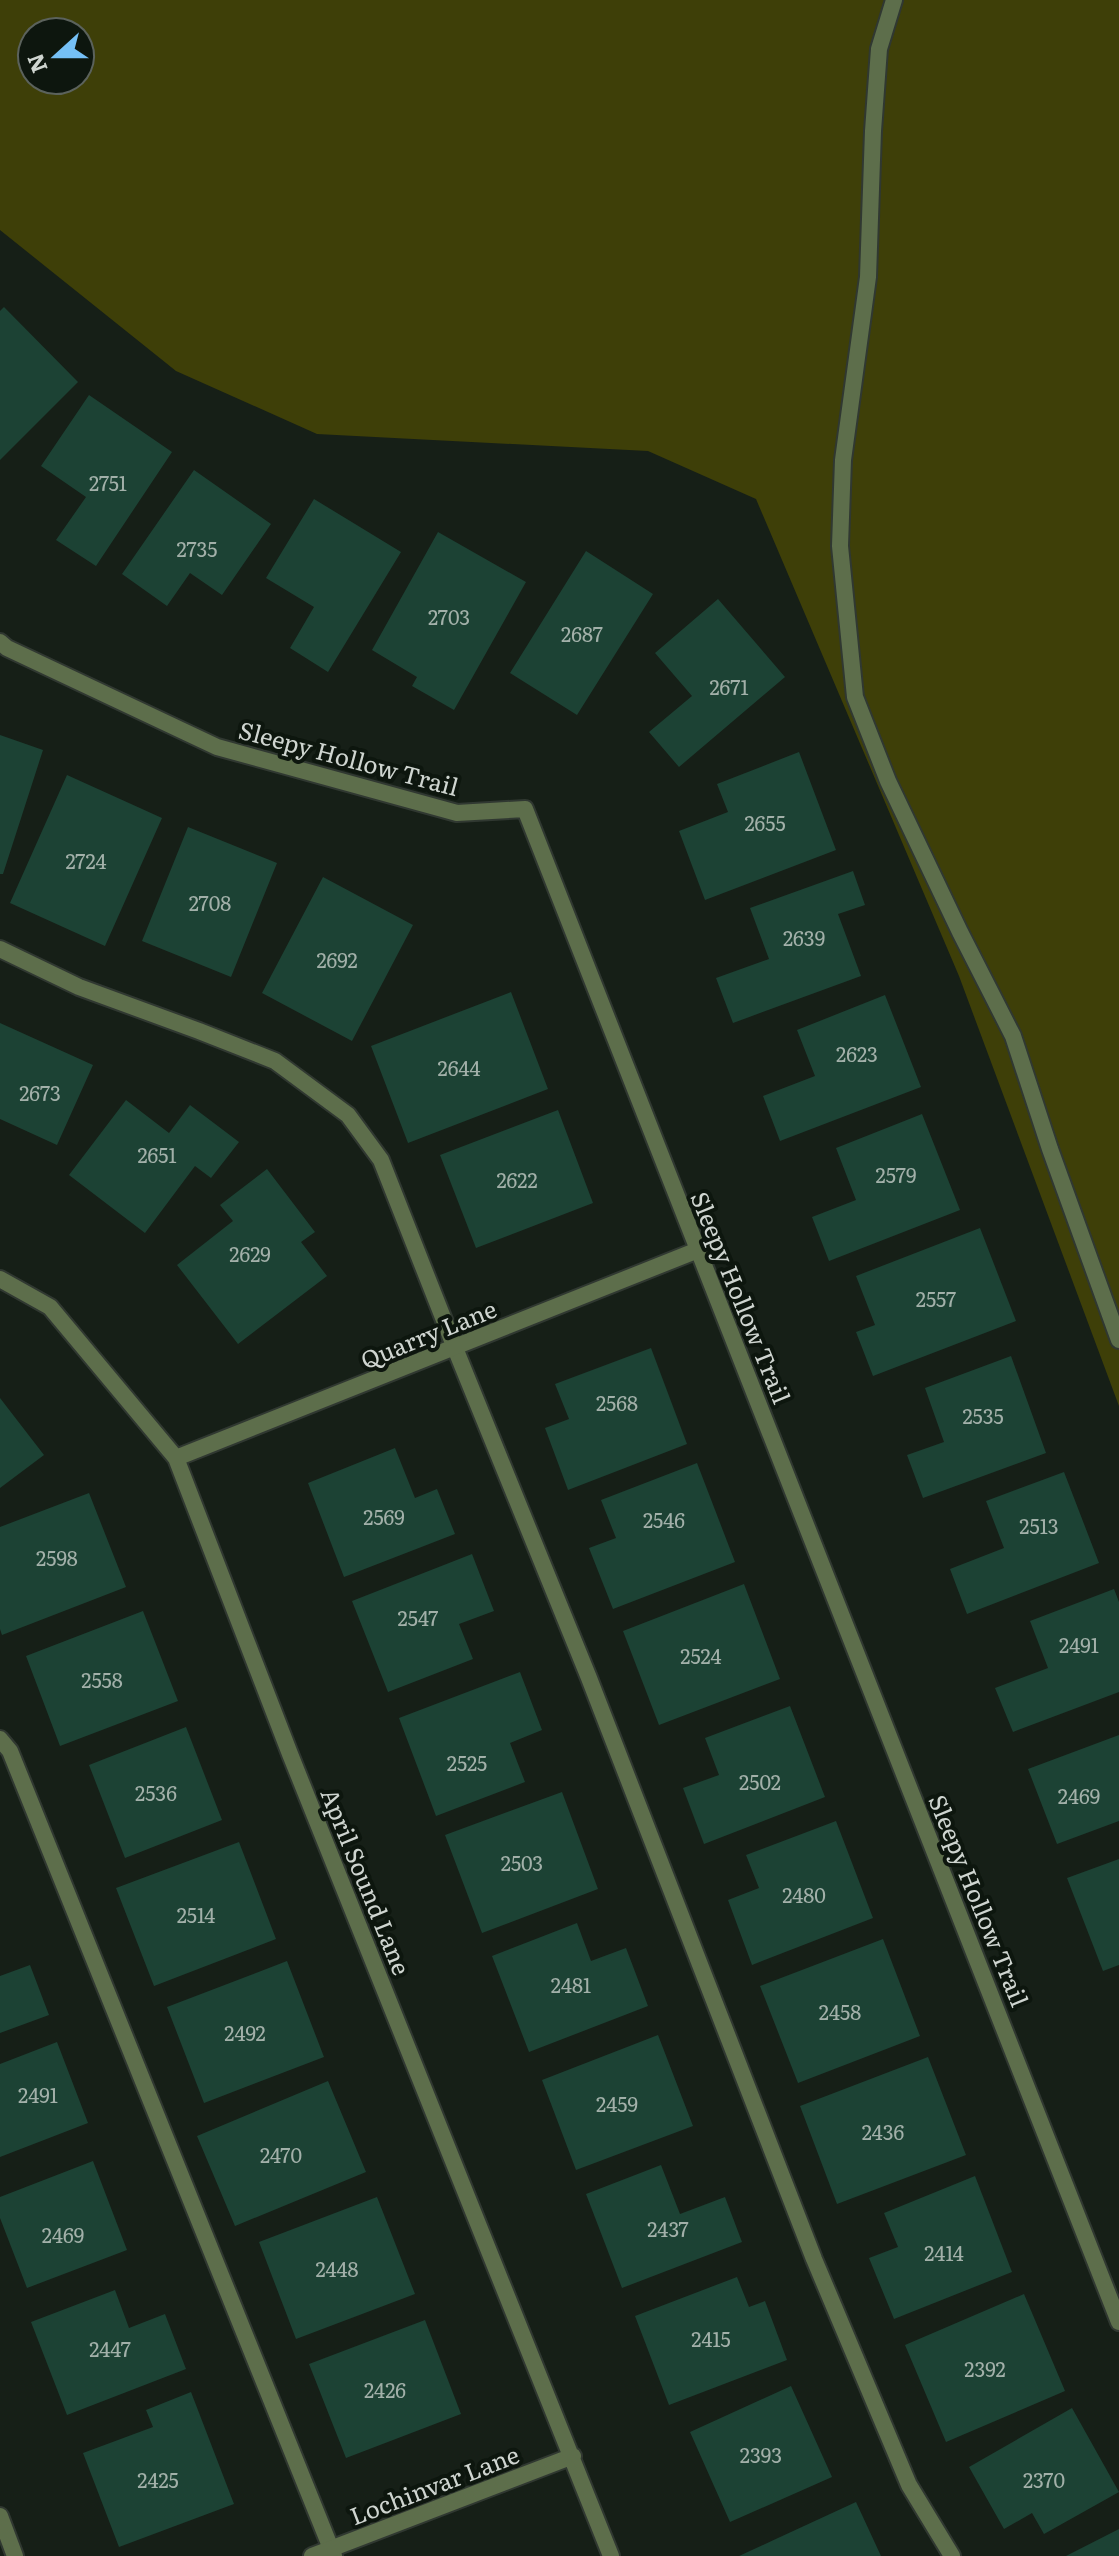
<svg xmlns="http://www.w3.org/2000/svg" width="1119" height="2556" viewBox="0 0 1119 2556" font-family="Literata,serif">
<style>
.green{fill:#3e3f08;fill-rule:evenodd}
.building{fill:#1c4234}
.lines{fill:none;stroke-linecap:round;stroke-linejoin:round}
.lane-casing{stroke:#303831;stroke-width:20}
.street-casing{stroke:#303831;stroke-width:20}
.lane{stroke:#5d6e4b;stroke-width:16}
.street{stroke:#5d6e4b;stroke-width:16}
.labels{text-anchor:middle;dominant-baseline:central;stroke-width:8;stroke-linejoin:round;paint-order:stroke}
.number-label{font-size:20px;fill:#a2b0a9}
.street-label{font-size:24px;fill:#cfd5d0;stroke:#0d160e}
</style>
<rect width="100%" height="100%" fill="#161f17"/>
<path class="green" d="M 0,0 L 1119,0 L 1119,1406 L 959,976 L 756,499 L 648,451 L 317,434 L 176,371 L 0,230 ZM 32,32 L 80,32 L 80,80 L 32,80 Z"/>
<path class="building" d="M 4,307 L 78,382 L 0,460 L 0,311 Z
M 89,395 L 172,452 L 96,566 L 56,540 L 86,497 L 41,466 Z
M 194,470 L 271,524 L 222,595 L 190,573 L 167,606 L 122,574 Z
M 314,499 L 401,552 L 328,672 L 290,648 L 314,607 L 266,578 Z
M 438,532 L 526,582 L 454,710 L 412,686 L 417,677 L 372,650 Z
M 586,551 L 653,594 L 577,715 L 510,673 Z
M 718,599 L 785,677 L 679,767 L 649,732 L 692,696 L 655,653 Z
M 0,735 L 43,750 L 3,874 L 0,874 Z
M 799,752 L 836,850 L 705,900 L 679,831 L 728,812 L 717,784 Z
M 67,775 L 162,818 L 105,946 L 10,903 Z
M 188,827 L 277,863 L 231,977 L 142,941 Z
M 853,871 L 865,905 L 838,914 L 861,976 L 733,1023 L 716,978 L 769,959 L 750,908 Z
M 323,877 L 413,925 L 352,1041 L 262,993 Z
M 511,992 L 548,1089 L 408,1143 L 371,1046 Z
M 885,995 L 921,1087 L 780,1141 L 763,1096 L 815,1076 L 797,1030 Z
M 0,1023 L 93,1065 L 57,1145 L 0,1119 Z
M 126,1100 L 169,1133 L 190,1105 L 239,1142 L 211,1178 L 195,1166 L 145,1233 L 69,1175 Z
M 558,1110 L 593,1203 L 476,1248 L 440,1155 Z
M 922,1114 L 960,1210 L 829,1261 L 812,1217 L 856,1200 L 836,1148 Z
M 267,1169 L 315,1232 L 301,1242 L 327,1276 L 238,1344 L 177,1265 L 233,1221 L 220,1205 Z
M 980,1228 L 1016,1321 L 873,1376 L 856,1332 L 875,1325 L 856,1276 Z
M 651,1348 L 687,1444 L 568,1490 L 545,1428 L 569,1419 L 555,1384 Z
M 1011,1356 L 1046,1453 L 923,1498 L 907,1455 L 944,1442 L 925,1388 Z
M 0,1398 L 44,1455 L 0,1488 Z
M 395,1448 L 415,1498 L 437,1489 L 455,1534 L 344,1577 L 308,1483 Z
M 697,1463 L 735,1562 L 613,1609 L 589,1548 L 616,1538 L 601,1500 Z
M 1064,1472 L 1099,1563 L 967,1614 L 950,1569 L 1004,1548 L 986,1501 Z
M 89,1493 L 126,1587 L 2,1635 L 0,1629 L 0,1527 Z
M 472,1554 L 494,1611 L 459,1624 L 473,1659 L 388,1692 L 352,1601 Z
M 744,1584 L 780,1679 L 659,1725 L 623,1631 Z
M 1114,1589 L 1119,1602 L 1119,1692 L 1013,1732 L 995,1688 L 1048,1668 L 1030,1621 Z
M 143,1611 L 178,1701 L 60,1746 L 26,1656 Z
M 520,1672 L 542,1730 L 510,1743 L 525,1782 L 436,1816 L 399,1718 Z
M 790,1706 L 825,1797 L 704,1844 L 683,1788 L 719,1775 L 705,1738 Z
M 186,1727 L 222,1820 L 125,1858 L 89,1765 Z
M 1119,1735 L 1119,1821 L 1057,1844 L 1028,1769 Z
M 562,1792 L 598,1889 L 482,1933 L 445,1835 Z
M 836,1821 L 873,1918 L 752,1965 L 728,1900 L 759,1888 L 746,1855 Z
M 239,1842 L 276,1939 L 154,1986 L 116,1888 Z
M 1119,1859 L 1119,1965 L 1103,1971 L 1067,1878 Z
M 577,1923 L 591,1961 L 626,1948 L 648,2006 L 529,2052 L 492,1956 Z
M 883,1939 L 920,2036 L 798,2083 L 760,1986 Z
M 287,1961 L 324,2057 L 204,2103 L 167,2007 Z
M 30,1965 L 49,2015 L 0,2033 L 0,1976 Z
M 658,2035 L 693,2126 L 576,2170 L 542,2080 Z
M 57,2042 L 88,2123 L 0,2157 L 0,2064 Z
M 928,2057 L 966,2155 L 837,2204 L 800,2106 Z
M 328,2081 L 366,2172 L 235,2226 L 197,2136 Z
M 93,2161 L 127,2250 L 27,2288 L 0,2218 L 0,2197 Z
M 661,2165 L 680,2214 L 725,2197 L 742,2242 L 622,2288 L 586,2194 Z
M 975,2176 L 1012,2272 L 894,2319 L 869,2258 L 898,2247 L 884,2213 Z
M 377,2197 L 415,2294 L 296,2339 L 259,2242 Z
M 737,2277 L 749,2307 L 765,2301 L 787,2360 L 669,2405 L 635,2316 Z
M 115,2290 L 129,2328 L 165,2314 L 186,2369 L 67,2415 L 31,2322 Z
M 1024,2294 L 1065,2391 L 946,2442 L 905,2345 Z
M 425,2320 L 461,2414 L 346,2458 L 309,2364 Z
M 791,2386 L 832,2477 L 730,2522 L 690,2432 Z
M 191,2392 L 234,2504 L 119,2547 L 83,2453 L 153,2427 L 146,2410 Z
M 1072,2408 L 1119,2492 L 1044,2534 L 1032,2513 L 1004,2529 L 969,2467 Z
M 856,2502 L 881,2556 L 739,2556 Z
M 1119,2529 L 1119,2556 L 1066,2556 Z"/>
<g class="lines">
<defs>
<path id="lane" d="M 894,0 L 879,49 L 873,131 L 868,277 L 843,460 L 840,546 L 855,697 L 888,781 L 960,932 L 1013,1036 L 1050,1149 L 1119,1340
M 0,949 L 79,987 L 199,1031 L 275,1061 L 348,1115 L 381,1160 L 455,1348 L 589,1678 L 814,2259 L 909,2485 L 952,2556
M 0,1739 L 10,1751 L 334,2556"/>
<path id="street" d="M 0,642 L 7,648 L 217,747 L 457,813 L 525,809 L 1119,2322
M 0,1279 L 50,1307 L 176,1458 L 290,1754 L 611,2556
M 176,1458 L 698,1250
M 0,2516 L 15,2556
M 312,2556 L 573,2456"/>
</defs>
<use href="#lane" class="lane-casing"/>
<use href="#street" class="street-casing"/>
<use href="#lane" class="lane"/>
<use href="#street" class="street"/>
</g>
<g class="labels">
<g class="number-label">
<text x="108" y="482">2751</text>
<text x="197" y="548">2735</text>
<text x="449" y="616">2703</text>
<text x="582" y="633">2687</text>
<text x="729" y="686">2671</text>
<text x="765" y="822">2655</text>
<text x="86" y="860">2724</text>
<text x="210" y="902">2708</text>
<text x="804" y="937">2639</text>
<text x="337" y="959">2692</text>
<text x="857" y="1053">2623</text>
<text x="459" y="1067">2644</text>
<text x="40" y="1092">2673</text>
<text x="157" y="1154">2651</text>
<text x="896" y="1174">2579</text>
<text x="517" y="1179">2622</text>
<text x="250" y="1253">2629</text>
<text x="936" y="1298">2557</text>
<text x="617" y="1402">2568</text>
<text x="983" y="1415">2535</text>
<text x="384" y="1516">2569</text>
<text x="664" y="1519">2546</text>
<text x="1039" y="1525">2513</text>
<text x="57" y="1557">2598</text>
<text x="418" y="1617">2547</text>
<text x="1079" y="1644">2491</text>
<text x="701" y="1655">2524</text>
<text x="102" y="1679">2558</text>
<text x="467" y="1762">2525</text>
<text x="760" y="1781">2502</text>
<text x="156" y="1792">2536</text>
<text x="1079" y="1795">2469</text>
<text x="522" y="1862">2503</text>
<text x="804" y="1894">2480</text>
<text x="196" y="1914">2514</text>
<text x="571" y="1984">2481</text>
<text x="840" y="2011">2458</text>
<text x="245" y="2032">2492</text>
<text x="38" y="2094">2491</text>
<text x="617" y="2103">2459</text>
<text x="883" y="2131">2436</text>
<text x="281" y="2154">2470</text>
<text x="668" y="2228">2437</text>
<text x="63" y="2234">2469</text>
<text x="944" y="2252">2414</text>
<text x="337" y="2268">2448</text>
<text x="711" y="2338">2415</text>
<text x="110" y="2348">2447</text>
<text x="985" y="2368">2392</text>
<text x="385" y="2389">2426</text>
<text x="761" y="2454">2393</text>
<text x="158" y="2479">2425</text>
<text x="1044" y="2479">2370</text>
</g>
<g class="street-label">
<text transform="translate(349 757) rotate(15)">Sleepy Hollow Trail</text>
<text transform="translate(742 1297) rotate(68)">Sleepy Hollow Trail</text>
<text transform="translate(428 1333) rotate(-22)">Quarry Lane</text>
<text transform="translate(367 1881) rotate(68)">April Sound Lane</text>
<text transform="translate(980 1900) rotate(68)">Sleepy Hollow Trail</text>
<text transform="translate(434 2484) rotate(-21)">Lochinvar Lane</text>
</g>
</g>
<g transform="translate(56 56) rotate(249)"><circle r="38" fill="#0d160e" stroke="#5b625c" stroke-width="2"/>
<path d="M0-6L14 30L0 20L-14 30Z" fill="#75c0f6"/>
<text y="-12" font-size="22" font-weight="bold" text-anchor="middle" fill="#cfd5d0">N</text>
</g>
</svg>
